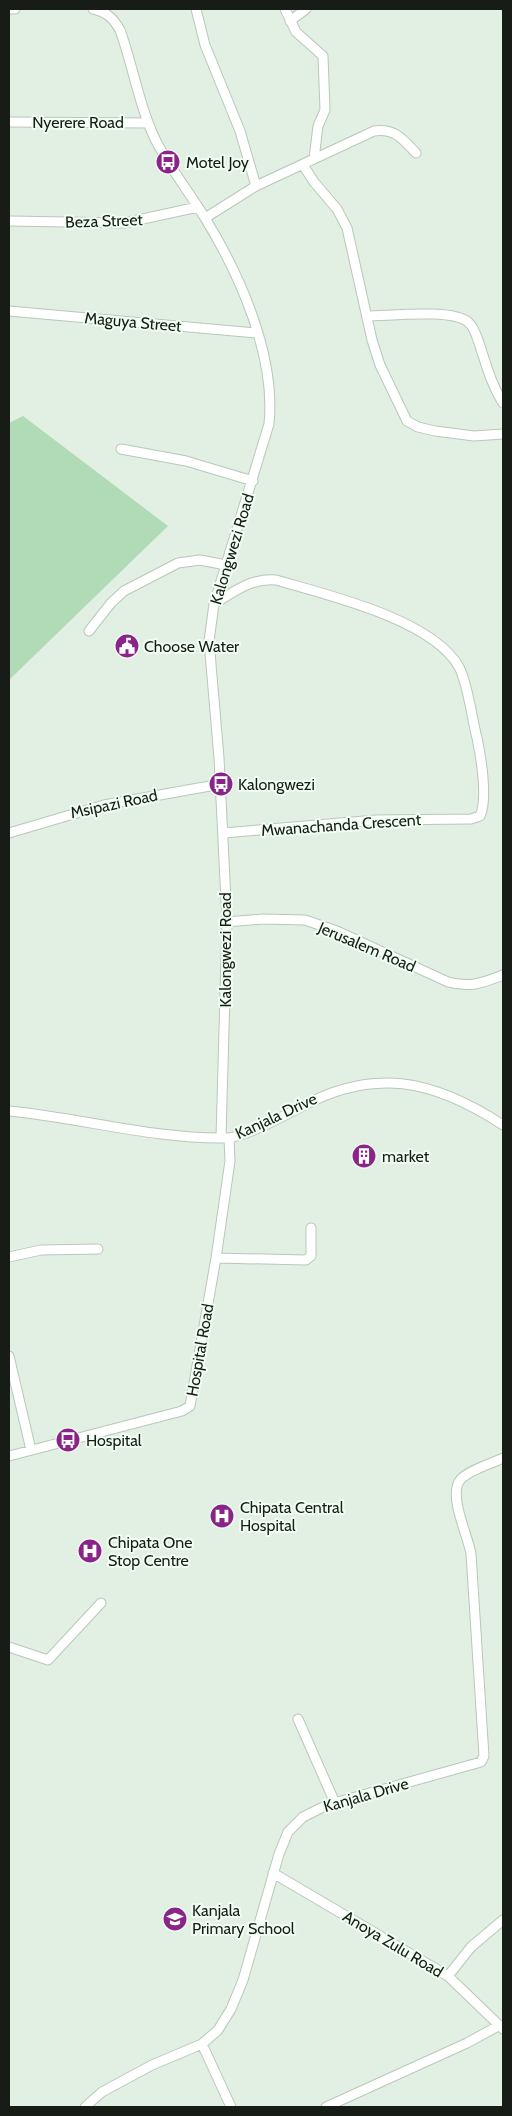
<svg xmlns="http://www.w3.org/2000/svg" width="512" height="2116" viewBox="0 0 512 2116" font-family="Cabin,sans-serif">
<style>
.green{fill:#b1dbb6}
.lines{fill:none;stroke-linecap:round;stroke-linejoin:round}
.minor-casing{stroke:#b9c7ba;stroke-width:11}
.minor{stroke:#fff;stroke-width:9}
.labels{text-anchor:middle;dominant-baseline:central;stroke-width:4;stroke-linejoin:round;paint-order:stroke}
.street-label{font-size:16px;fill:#171c17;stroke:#effef0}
.poi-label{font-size:16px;fill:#171c17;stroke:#effef0;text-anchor:start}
</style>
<rect width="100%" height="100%" fill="#e2f0e3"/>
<path class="green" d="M 23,416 L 168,526 L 9,680 L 9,423 Z"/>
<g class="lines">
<defs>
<path id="minor" d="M 9,9 L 15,9
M 93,9 C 107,12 113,18 120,30 C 133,66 139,106 156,141 C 170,168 189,192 205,218 C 240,275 276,356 269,424 L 214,604 L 209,641 L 219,758 L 227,922 L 221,1138
M 196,9 L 205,45 L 240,131 L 256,186
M 285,9 L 296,32 L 323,56 L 325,110 L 318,126 L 314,159
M 290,21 L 306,9
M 9,122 L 148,123
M 303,165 L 314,182 L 337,209 L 347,228 L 372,340 L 380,365 L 407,421 L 418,427 L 435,431 L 474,436 L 503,434
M 205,218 L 256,186 L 374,131 C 394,128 402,138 416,153
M 9,221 L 124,223 L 198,207
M 9,311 L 257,333
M 367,316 C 389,316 454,308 469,323 C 474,327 477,337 479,343 C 486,364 491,384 503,403
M 121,449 L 186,461 L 253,481
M 214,604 C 235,591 251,578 276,580 C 327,595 432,619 459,667 C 468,684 472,719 477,738 C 481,757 488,799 480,816 L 471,819 L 376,820 L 223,833
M 89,631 L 111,603 L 124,591 L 178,563 L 200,560 L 226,565
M 9,833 L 104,805 L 221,784
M 227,922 L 263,919 L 305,920 L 337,931 L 448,982 C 471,988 482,983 503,975
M 9,1111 C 82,1118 152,1139 226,1138 C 242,1138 284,1116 299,1108 C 374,1066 434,1080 503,1125
M 9,1257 L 41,1250 L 98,1249
M 216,1258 L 306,1260 L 311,1256 L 311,1228
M 9,1356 L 31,1450
M 9,1456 L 182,1411 L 190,1406 L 216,1258 L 230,1161 L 229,1138
M 9,1647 L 48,1660 L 101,1603
M 298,1719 L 335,1803
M 273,1873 L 448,1976 L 503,2029
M 448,1976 L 471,1947 L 503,1920
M 202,2044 L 231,2107
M 85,2107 L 102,2092 L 152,2065 L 202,2044 L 218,2030 L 231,2009 L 243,1980 L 279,1854 L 288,1832 L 303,1817 L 327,1805 L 481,1762 L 484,1756 L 471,1554 C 468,1535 447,1494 461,1479 C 471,1469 491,1464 503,1458
M 326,2107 L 467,2043 L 500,2025"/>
</defs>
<use href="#minor" class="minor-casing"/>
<use href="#minor" class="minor"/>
</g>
<defs>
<symbol id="bus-disc" viewBox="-11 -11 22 22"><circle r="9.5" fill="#8a248a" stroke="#effef0"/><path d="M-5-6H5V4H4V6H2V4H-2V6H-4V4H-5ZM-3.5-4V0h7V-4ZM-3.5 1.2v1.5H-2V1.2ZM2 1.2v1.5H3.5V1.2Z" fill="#fff"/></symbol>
<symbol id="civic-disc" viewBox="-11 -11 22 22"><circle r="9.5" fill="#8a248a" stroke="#effef0"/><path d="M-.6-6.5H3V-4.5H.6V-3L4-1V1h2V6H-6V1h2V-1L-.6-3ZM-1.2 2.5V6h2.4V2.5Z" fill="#fff"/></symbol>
<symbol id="building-disc" viewBox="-11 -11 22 22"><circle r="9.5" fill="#8a248a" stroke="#effef0"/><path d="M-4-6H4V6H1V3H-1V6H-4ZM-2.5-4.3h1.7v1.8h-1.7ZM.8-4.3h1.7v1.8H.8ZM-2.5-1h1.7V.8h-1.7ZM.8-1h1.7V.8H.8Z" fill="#fff"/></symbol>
<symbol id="hospital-disc" viewBox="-11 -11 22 22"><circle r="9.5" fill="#8a248a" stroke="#effef0"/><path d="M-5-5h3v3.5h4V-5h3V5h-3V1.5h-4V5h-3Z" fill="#fff"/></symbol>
<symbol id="school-disc" viewBox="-11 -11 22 22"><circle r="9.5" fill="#8a248a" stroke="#effef0"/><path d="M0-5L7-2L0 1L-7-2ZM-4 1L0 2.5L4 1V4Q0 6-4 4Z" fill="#fff"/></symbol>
</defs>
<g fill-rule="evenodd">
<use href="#bus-disc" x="154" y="148" width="28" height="28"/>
<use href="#civic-disc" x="113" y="632" width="28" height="28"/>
<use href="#bus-disc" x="207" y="770" width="28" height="28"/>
<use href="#building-disc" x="350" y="1142" width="28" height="28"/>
<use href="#bus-disc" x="54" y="1426" width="28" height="28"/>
<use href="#hospital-disc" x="208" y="1502" width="28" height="28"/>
<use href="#hospital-disc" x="76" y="1537" width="28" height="28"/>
<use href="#school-disc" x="161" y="1905" width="28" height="28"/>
</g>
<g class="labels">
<g class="street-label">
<text x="78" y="122">Nyerere Road</text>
<text transform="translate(104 221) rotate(-2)">Beza Street</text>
<text transform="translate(133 322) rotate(5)">Maguya Street</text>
<text transform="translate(232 549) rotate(-73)">Kalongwezi Road</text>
<text transform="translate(114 804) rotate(-12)">Msipazi Road</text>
<text transform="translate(341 825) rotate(-4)">Mwanachanda Crescent</text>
<text transform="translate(367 947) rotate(23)">Jerusalem Road</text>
<text transform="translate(225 950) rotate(-90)">Kalongwezi Road</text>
<text transform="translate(276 1116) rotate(-25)">Kanjala Drive</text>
<text transform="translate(200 1350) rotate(-80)">Hospital Road</text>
<text transform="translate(366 1795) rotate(-16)">Kanjala Drive</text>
<text transform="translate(393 1944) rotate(31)">Anoya Zulu Road</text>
</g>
<g class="poi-label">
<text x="186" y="162">Motel Joy</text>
<text x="144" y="646">Choose Water</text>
<text x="238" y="784">Kalongwezi</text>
<text x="382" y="1156">market</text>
<text x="86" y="1440">Hospital</text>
<text x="240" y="1507">Chipata Central<tspan x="240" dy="18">Hospital</tspan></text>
<text x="108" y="1542">Chipata One<tspan x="108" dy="18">Stop Centre</tspan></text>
<text x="192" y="1910">Kanjala<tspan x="192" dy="18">Primary School</tspan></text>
</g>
</g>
<rect width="512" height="2116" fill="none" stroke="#171c17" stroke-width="20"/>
</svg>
